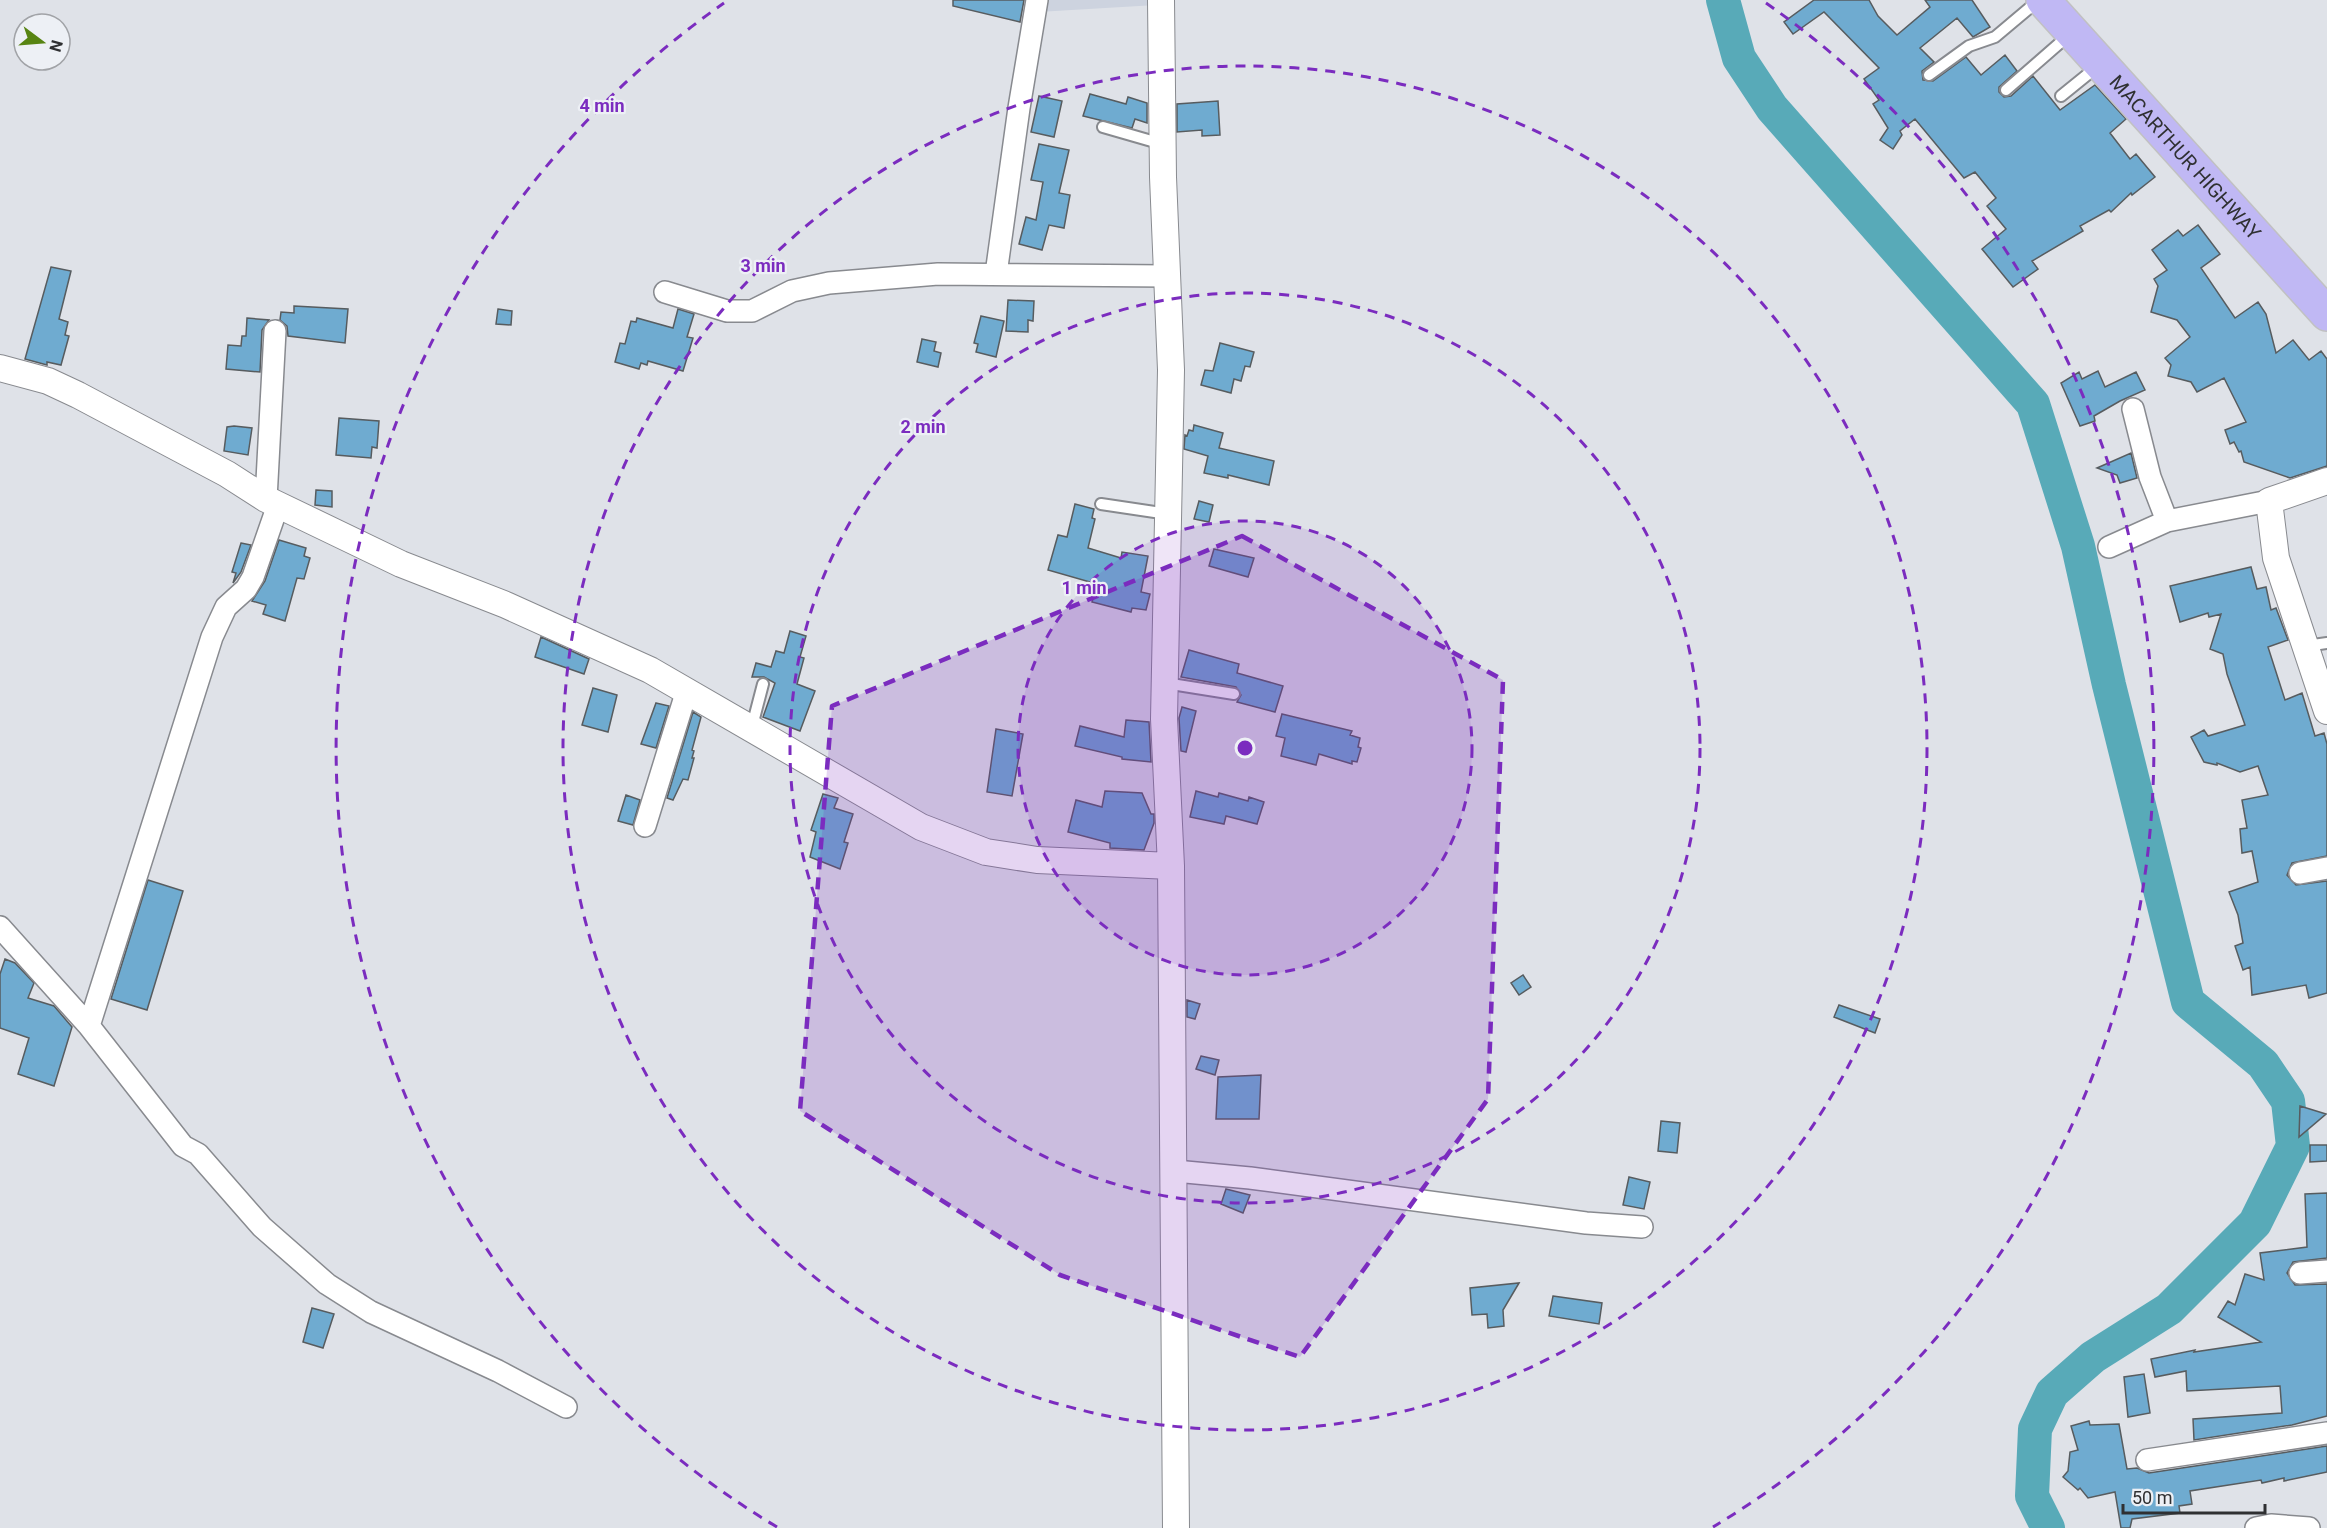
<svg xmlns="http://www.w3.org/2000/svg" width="2327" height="1528" viewBox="0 0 2327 1528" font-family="Roboto,sans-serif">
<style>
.built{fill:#cdd3df}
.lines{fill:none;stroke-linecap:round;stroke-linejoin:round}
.river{stroke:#58aab8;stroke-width:34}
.building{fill:#6fabd0;stroke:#575c5f;stroke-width:1.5}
.service-casing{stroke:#888a8f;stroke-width:14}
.minor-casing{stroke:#888a8f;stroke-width:24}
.tertiary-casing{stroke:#888a8f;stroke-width:28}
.trunk-casing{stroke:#c1c1c2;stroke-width:36}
.service{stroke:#fff;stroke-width:10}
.minor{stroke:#fff;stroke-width:21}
.tertiary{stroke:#fff;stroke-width:26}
.trunk{stroke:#c0b8f4;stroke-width:33}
.marked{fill:#7b2cbf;fill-opacity:0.2;stroke:#7b2cbf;stroke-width:4.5;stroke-dasharray:12 8;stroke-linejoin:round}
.ring{fill:none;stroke:#7b2cbf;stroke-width:3;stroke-dasharray:10 8}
.labels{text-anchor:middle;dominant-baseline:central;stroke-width:4.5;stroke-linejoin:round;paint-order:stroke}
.street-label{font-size:20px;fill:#2f3032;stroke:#edf0f5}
.centre{fill:#7b2cbf;stroke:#edf0f5;stroke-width:3}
.ring-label{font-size:18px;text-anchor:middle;font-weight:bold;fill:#7b2cbf;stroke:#edf0f5;stroke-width:4.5;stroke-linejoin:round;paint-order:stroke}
</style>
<rect width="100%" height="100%" fill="#dfe2e8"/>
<path class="built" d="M 1041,0 L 1156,0 L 1156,5 L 1038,12 Z"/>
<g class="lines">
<path class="river" d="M 1723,0 L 1739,58 L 1772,108 L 2033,404 L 2078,546 L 2109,685 L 2188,1002 L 2263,1064 L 2288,1101 L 2293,1146 L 2255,1223 L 2169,1309 L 2093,1357 L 2052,1393 L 2035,1429 L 2032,1496 L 2048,1528"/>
</g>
<path class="building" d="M 953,0 L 1024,0 L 1020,22 L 953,6 Z
M 1814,0 L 1869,0 L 1878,16 L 1897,35 L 1930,7 L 1925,0 L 1972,0 L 1990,27 L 1973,37 L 1957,18 L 1920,48 L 1934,62 L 1922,71 L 1923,80 L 1933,81 L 1966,57 L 1981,75 L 2005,55 L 2017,71 L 1999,87 L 1999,92 L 2004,97 L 2011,96 L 2033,76 L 2060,110 L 2095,85 L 2126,119 L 2110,133 L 2130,159 L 2136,154 L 2155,177 L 2132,195 L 2131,193 L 2111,212 L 2109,210 L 2080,226 L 2083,231 L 2032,261 L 2038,269 L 2013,287 L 1982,249 L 2006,229 L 1987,206 L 1996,198 L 1975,172 L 1964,178 L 1915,119 L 1900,131 L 1902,135 L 1893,149 L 1880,140 L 1888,128 L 1873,104 L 1879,100 L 1864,79 L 1879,68 L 1824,12 L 1793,34 L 1784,22 Z
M 1090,94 L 1126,104 L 1128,97 L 1147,103 L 1147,123 L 1135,119 L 1132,128 L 1083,116 Z
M 1039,96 L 1062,101 L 1054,137 L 1031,132 Z
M 1218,101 L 1220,135 L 1202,136 L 1202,130 L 1177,132 L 1177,104 Z
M 1039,144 L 1069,150 L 1059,193 L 1070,195 L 1064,228 L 1049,225 L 1042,250 L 1019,244 L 1026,217 L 1036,220 L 1043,182 L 1031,180 Z
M 2198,225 L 2220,254 L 2201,268 L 2235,318 L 2258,302 L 2266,314 L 2276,353 L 2293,340 L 2309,360 L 2321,351 L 2327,359 L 2327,466 L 2290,478 L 2244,462 L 2241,451 L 2239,452 L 2234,442 L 2230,444 L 2225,430 L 2246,422 L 2224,378 L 2197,392 L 2191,382 L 2168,376 L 2171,365 L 2165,358 L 2190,337 L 2177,320 L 2151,312 L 2158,286 L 2154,279 L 2167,270 L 2152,250 L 2178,230 L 2183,236 Z
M 51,267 L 71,271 L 59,319 L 68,322 L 65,335 L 69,336 L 61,365 L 47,362 L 47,365 L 25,359 Z
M 1008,300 L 1034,301 L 1033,321 L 1028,320 L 1028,332 L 1006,331 Z
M 294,306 L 348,309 L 345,343 L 288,336 L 287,326 L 280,320 L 281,312 L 294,313 Z
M 498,309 L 512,311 L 511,325 L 496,324 Z
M 678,309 L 694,314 L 687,337 L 693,338 L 683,371 L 648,361 L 647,365 L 641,363 L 639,369 L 615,362 L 620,343 L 625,344 L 631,321 L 636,322 L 637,318 L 673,328 Z
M 981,316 L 1004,321 L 996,357 L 976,352 L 978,344 L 974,343 Z
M 247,318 L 269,320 L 262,330 L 260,372 L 226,369 L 228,345 L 241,346 L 242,336 L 246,336 Z
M 922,339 L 936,342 L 934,351 L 941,353 L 938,367 L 917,362 Z
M 1220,343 L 1254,352 L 1250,367 L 1245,366 L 1241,381 L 1234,379 L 1231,393 L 1201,385 L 1205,370 L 1213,371 Z
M 2098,371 L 2105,387 L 2136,372 L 2145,390 L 2120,401 L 2094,416 L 2095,421 L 2080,426 L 2061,383 L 2079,372 L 2082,379 Z
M 339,418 L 379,421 L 377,448 L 372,447 L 371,458 L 336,455 Z
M 1194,425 L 1223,433 L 1219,448 L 1274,461 L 1269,485 L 1228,475 L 1228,478 L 1204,473 L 1208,456 L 1184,449 L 1185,435 L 1187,436 L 1189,430 L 1193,431 Z
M 234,426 L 252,428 L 248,455 L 224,451 L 227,427 Z
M 2131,453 L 2137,478 L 2120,483 L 2117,475 L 2097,468 Z
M 316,490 L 332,491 L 332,507 L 315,505 Z
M 1199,501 L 1213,505 L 1209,522 L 1194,519 Z
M 1075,504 L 1094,509 L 1092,518 L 1095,519 L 1088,548 L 1121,558 L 1122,552 L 1148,556 L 1141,592 L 1150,594 L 1146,610 L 1132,608 L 1131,612 L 1092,602 L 1097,584 L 1048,570 L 1058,535 L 1067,537 Z
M 279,540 L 306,548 L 304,556 L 310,558 L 304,579 L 297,578 L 285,621 L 263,614 L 266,605 L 252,601 L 265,581 Z
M 241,543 L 251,545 L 241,572 L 233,583 L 236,573 L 232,572 Z
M 1214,549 L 1254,558 L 1248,577 L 1209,566 Z
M 2251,567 L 2257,589 L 2266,587 L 2271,610 L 2276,608 L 2288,640 L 2268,647 L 2285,700 L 2302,693 L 2315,736 L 2324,733 L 2327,744 L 2327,856 L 2292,863 L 2287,875 L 2296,885 L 2327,881 L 2327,993 L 2309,998 L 2306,985 L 2252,995 L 2250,967 L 2243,970 L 2235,946 L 2243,943 L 2238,915 L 2229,892 L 2258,882 L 2252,851 L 2242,853 L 2240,829 L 2247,828 L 2242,800 L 2268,795 L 2258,766 L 2240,772 L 2217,763 L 2217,765 L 2204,762 L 2191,737 L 2204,730 L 2208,736 L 2245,725 L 2227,674 L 2223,654 L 2210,649 L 2221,614 L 2209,617 L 2208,613 L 2180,622 L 2170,586 Z
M 790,631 L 806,636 L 800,657 L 804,658 L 797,684 L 815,691 L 800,731 L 763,717 L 775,683 L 764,677 L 752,677 L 756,663 L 771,667 L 776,651 L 784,653 Z
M 541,637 L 589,659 L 584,674 L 535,657 Z
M 1189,650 L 1239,664 L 1237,673 L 1283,686 L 1275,712 L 1237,702 L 1241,695 L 1236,687 L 1181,677 Z
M 593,688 L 617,695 L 608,732 L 582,725 Z
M 656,703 L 669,706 L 656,748 L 641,744 Z
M 1182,707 L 1196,711 L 1186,752 L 1181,751 L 1179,718 Z
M 693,712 L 701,717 L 692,750 L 694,751 L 692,758 L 694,758 L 688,780 L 683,779 L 673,800 L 667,798 Z
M 1282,714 L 1352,731 L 1350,735 L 1360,738 L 1358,747 L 1361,748 L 1357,762 L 1352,761 L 1352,764 L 1319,754 L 1316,765 L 1281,756 L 1285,738 L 1276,736 Z
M 1126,720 L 1149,722 L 1151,762 L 1122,759 L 1122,757 L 1075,746 L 1080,726 L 1124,737 Z
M 996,729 L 1023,734 L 1012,796 L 987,792 Z
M 1105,791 L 1142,793 L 1151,814 L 1154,814 L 1154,823 L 1144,850 L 1110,848 L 1110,843 L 1068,832 L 1076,800 L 1102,807 Z
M 1196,791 L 1218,797 L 1219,793 L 1248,801 L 1249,797 L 1264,802 L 1257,824 L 1226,816 L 1224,824 L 1190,817 Z
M 823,794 L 838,798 L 834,808 L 853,814 L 844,842 L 848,843 L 840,869 L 810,857 L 816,832 L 811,830 Z
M 626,795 L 640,800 L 633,825 L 618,821 Z
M 148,880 L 183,891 L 147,1010 L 111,999 Z
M 5,959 L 15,963 L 34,983 L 28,998 L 54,1006 L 72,1027 L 54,1086 L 18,1074 L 29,1038 L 0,1028 L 0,974 Z
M 1523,975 L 1531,987 L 1519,995 L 1511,983 Z
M 1187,1000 L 1200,1004 L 1195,1019 L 1187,1017 Z
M 1839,1005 L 1880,1019 L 1875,1033 L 1834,1017 Z
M 1201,1056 L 1219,1060 L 1215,1075 L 1196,1069 Z
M 1261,1075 L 1259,1119 L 1216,1119 L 1218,1077 Z
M 2300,1106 L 2326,1114 L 2299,1137 Z
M 1661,1121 L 1680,1123 L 1677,1153 L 1658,1151 Z
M 2310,1145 L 2327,1145 L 2327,1161 L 2310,1162 Z
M 1629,1177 L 1650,1182 L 1644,1209 L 1623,1205 Z
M 1226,1189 L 1250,1195 L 1243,1213 L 1221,1204 Z
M 2327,1193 L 2327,1258 L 2293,1262 L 2287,1273 L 2295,1285 L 2327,1284 L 2327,1416 L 2292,1425 L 2194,1440 L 2193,1419 L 2282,1413 L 2280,1386 L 2187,1391 L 2186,1371 L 2155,1377 L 2151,1359 L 2195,1350 L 2194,1352 L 2261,1342 L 2218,1317 L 2228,1301 L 2235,1305 L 2245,1274 L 2264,1280 L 2260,1253 L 2307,1247 L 2305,1194 Z
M 1519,1283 L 1503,1310 L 1504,1326 L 1488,1328 L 1487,1314 L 1472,1315 L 1470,1288 Z
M 1553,1296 L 1602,1303 L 1599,1324 L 1549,1316 Z
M 312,1308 L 334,1314 L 323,1348 L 303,1342 Z
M 2144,1374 L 2150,1413 L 2128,1417 L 2124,1377 Z
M 2089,1421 L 2090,1425 L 2119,1424 L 2127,1469 L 2137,1468 L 2149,1473 L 2327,1446 L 2327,1472 L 2284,1481 L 2284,1478 L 2262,1483 L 2261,1480 L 2190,1491 L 2192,1504 L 2179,1506 L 2180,1513 L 2132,1519 L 2130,1528 L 2121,1528 L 2115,1492 L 2088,1498 L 2080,1488 L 2078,1490 L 2063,1477 L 2068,1471 L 2070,1452 L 2078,1450 L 2071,1426 Z"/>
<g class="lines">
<defs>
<path id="service" d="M 1929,75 L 1969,46 L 1995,37 L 2039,0
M 2006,90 L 2069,35
M 2061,96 L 2098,66
M 1103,127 L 1162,144
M 1101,504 L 1168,514
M 2306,646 L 2327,643
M 1165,683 L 1234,694
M 751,730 L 763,684"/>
<path id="minor" d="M 996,274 L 1019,108 L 1037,0
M 665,292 L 727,311 L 752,311 L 792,291 L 829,283 L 938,274 L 1167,276
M 2133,409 L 2150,477 L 2167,521
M 266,499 L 275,331
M 2109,547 L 2167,521 L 2269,501
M 645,826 L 687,690
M 2300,873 L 2327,868
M 0,927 L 89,1026 L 183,1146 L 198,1154 L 262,1227 L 327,1284 L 371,1312 L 498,1371 L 566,1407
M 89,1026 L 212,637 L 226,607 L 246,589 L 253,577 L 278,505
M 1175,1171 L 1250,1178 L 1586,1223 L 1642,1227
M 2300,1273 L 2327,1271
M 2147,1460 L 2327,1433
M 2256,1528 L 2271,1525 L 2309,1528"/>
<path id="tertiary" d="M 1161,0 L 1163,177 L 1171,370 L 1164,719 L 1171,866 L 1176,1528
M 0,368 L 48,381 L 78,395 L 227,474 L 266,499 L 401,564 L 506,605 L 650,670 L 921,827 L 986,852 L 1037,860 L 1171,866
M 2327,481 L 2269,501 L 2276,558 L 2327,711"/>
<g id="trunk">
<path id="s1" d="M 2043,0 L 2327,314"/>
</g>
</defs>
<use href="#service" class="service-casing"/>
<use href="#minor" class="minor-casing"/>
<use href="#tertiary" class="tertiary-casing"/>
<use href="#trunk" class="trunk-casing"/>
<use href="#service" class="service"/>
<use href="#minor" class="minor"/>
<use href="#tertiary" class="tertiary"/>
<use href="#trunk" class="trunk"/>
</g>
<path class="marked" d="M 1242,536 L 1503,680 L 1488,1099 L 1300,1357 L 1060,1275 L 800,1111 L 832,706 Z"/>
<circle cx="1245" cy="748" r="227" fill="#7b2cbf" fill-opacity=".12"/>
<g class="ring">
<circle cx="1245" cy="748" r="227"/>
<circle cx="1245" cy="748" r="455"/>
<circle cx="1245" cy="748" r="682"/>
<path d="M777 1527A909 909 0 0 1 724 3M1766 3A909 909 0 0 1 1713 1527"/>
</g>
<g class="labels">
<g class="street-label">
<text stroke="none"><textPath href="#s1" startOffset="212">MACARTHUR HIGHWAY</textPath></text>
</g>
</g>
<circle cx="1245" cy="748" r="9" class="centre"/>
<g class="ring-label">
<text x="602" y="112">4 min</text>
<text x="763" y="272">3 min</text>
<text x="923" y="433">2 min</text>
<text x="1084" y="594">1 min</text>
</g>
<g transform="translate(42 42) rotate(106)"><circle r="28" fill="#edf0f5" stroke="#a1a3a7" stroke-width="1.5"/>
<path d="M0-4.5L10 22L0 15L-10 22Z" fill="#578412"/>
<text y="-9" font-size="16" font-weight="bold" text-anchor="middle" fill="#2f3032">N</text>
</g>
<path d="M2123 1504v9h142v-9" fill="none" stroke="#2f3032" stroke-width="3"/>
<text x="2132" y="1504" font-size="18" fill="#2f3032" stroke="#edf0f5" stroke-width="4.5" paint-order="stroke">50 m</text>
</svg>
